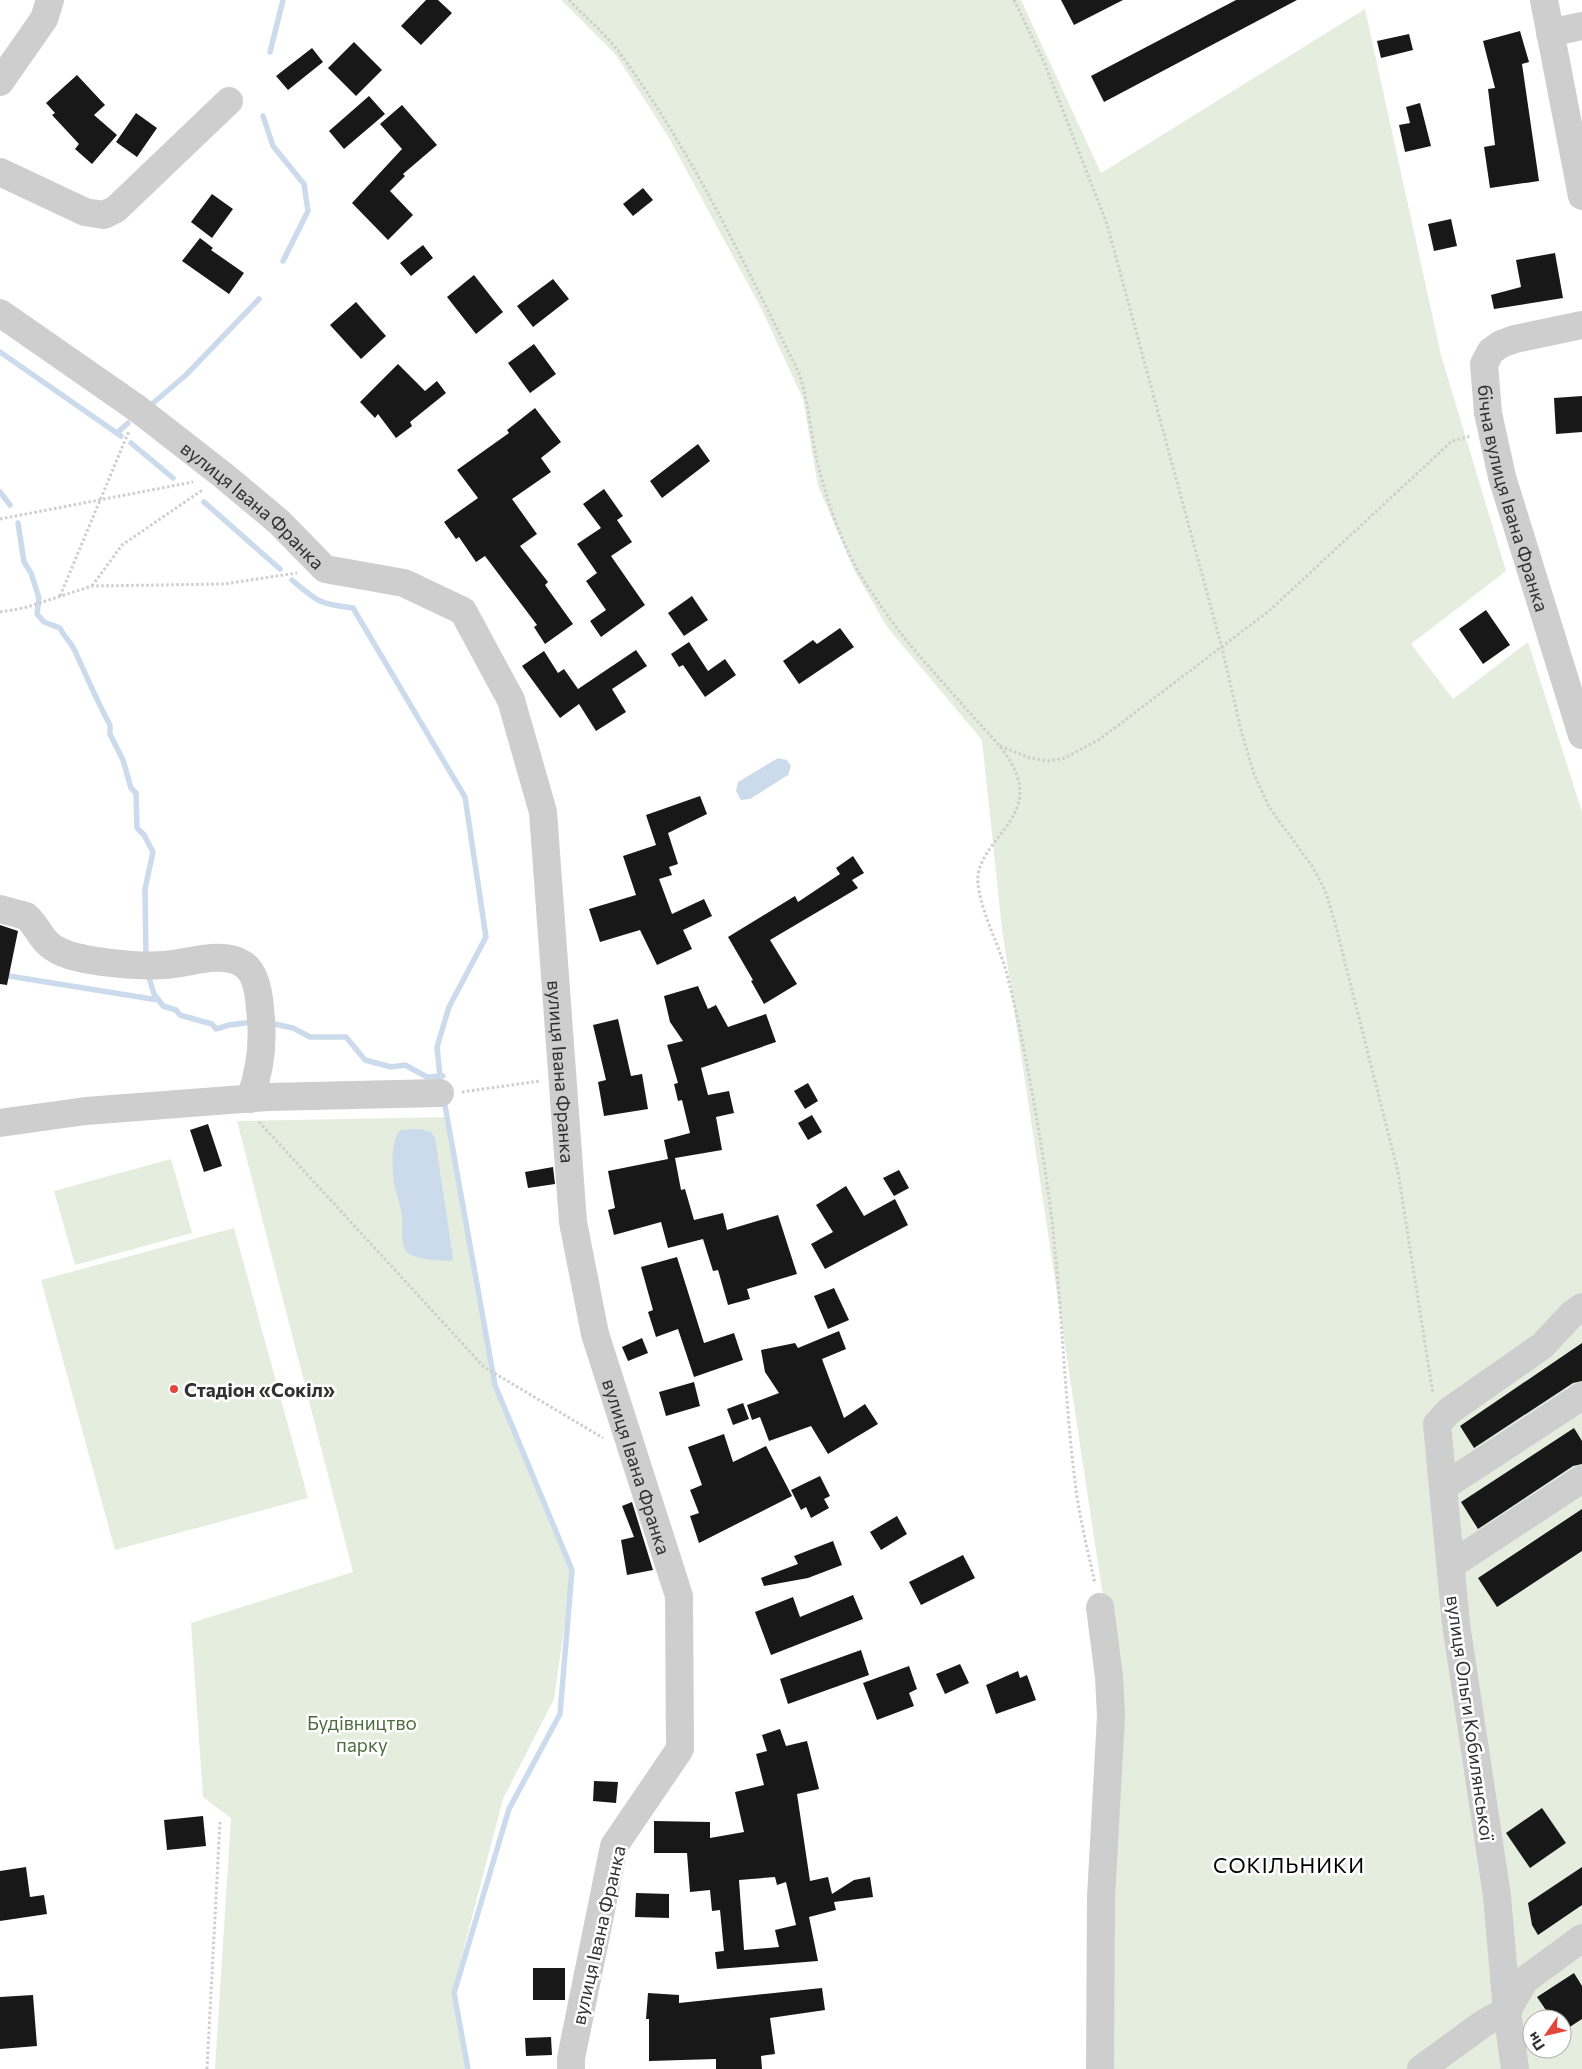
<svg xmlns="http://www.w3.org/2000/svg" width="1582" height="2069" viewBox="0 0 1582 2069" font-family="Commissioner,sans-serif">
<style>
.green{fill:#e5eddf;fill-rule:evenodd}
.water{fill:#ccdbec}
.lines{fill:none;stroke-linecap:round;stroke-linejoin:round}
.stream{stroke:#ccdbec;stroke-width:5.5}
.building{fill:#181818;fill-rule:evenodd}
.path{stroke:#cecece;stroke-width:3;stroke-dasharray:2.5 2.5;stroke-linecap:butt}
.minor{stroke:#cecece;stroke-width:28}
.poi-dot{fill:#e24539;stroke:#fff;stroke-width:2}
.labels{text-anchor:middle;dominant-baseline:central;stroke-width:5;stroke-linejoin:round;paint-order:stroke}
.street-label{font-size:19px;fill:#313131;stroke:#fff}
.poi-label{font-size:19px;font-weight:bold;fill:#313131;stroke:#fff;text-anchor:start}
.park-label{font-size:19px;fill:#4d6c3e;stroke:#fff}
.quarter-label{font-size:21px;letter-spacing:1px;fill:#000;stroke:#fff}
</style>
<rect width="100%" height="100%" fill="#fff"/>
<path class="green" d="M 561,0 L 1021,0 L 1101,173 L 1365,9 L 1441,355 L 1506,571 L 1411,644 L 1453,699 L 1528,642 L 1582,812 L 1582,2069 L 1107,2069 L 1118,1696 L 1002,929 L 982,740 L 887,627 L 854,570 L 818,486 L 803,399 L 762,310 L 669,138 L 616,55 ZM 1532,2019 L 1562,2019 L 1562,2049 L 1532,2049 Z
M 448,1117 L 496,1382 L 573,1566 L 554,1699 L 503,1799 L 454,1986 L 470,2069 L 215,2069 L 231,1818 L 203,1797 L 191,1623 L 353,1572 L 237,1121 Z
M 171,1159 L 192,1233 L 75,1265 L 54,1191 Z
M 234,1228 L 308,1498 L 115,1550 L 41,1280 Z"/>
<path class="water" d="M 778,758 L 787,760 L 791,766 L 788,775 L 750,799 L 741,800 L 736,791 L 738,782 Z
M 420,1129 L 431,1132 L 435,1138 L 453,1258 L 452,1261 C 441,1261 415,1260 407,1252 C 399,1243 404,1226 402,1215 C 401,1207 398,1200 396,1192 C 392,1179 389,1138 401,1130 Z"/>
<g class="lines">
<path class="stream" d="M 270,52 L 283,0
M 263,116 L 273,146 L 304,184 L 308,211 L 283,261
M 0,352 L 121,436
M 152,404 L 186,375 L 259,299
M 117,433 L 128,423
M 131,443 L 173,478
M 0,492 L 10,505
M 204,502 L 280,569
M 18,523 L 24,562 L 31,573 L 39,598 L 37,614 L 44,622 L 60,628 C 64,637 71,642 75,651 C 86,675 97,701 110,725 L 110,734 L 123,760 L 131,788 L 136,793 L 137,828 L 144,835 L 153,852 L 145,889 L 146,957
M 292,580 C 318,602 319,604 353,608 L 465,797 L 486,937 L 449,1007 L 437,1047 L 441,1086
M 148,974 L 154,994 L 163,1006 L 176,1010 L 180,1015 L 212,1024 L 216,1029 L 229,1025 L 253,1022
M 0,976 L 9,976 L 158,1000
M 270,1023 L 293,1028 L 310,1037 L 346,1037 L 365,1060 L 391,1067 L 405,1065 L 427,1077 L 443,1076
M 444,1100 L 495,1385 L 572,1570 L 560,1714 L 509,1809 L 454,1993 L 468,2069"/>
</g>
<path class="building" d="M 426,0 L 438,0 L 452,13 L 421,45 L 401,26 Z
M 1061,0 L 1123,0 L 1074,25 Z
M 1236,0 L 1297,0 L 1104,102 L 1091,76 Z
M 1520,31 L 1529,62 L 1522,64 L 1539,181 L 1490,188 L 1484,147 L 1495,145 L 1488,89 L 1495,88 L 1483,41 Z
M 1409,34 L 1413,50 L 1381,58 L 1377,41 Z
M 354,42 L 382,70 L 356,96 L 328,68 Z
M 312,48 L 323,62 L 288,90 L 276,76 Z
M 77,75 L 105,105 L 94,115 L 117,135 L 92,164 L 75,149 L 79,144 L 52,115 L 55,113 L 46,103 Z
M 369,96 L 385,114 L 344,149 L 329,131 Z
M 1420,103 L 1431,146 L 1405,152 L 1399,125 L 1410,123 L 1406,107 Z
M 402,105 L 437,145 L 403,174 L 405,176 L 390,191 L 413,215 L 388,240 L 352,203 L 402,149 L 380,124 Z
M 136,113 L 157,128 L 137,157 L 116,142 Z
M 643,188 L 653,200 L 633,216 L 623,204 Z
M 212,194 L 233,209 L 212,238 L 191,222 Z
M 1451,219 L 1457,246 L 1434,251 L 1428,224 Z
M 200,238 L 213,248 L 211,250 L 244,273 L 229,294 L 182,261 Z
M 423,245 L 433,258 L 411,276 L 400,263 Z
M 1555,253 L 1563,298 L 1494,309 L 1491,295 L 1521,287 L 1516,260 Z
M 474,275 L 503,312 L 476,334 L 447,297 Z
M 553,279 L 569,299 L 533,327 L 517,306 Z
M 356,302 L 386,336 L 361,359 L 330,325 Z
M 534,344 L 556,374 L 530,393 L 508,363 Z
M 398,364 L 425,391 L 437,381 L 446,393 L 410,422 L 412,426 L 396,438 L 378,414 L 375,418 L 360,402 Z
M 1582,396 L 1582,432 L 1556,434 L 1554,398 Z
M 535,408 L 561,442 L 541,458 L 551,472 L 512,499 L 537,534 L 520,546 L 548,582 L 545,585 L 573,624 L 545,644 L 534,627 L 537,625 L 485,556 L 476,562 L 459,537 L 456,539 L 444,522 L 478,498 L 457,470 L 509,433 L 507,430 Z
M 698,444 L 710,461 L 662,498 L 650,481 Z
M 604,489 L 623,516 L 617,520 L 632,542 L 611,556 L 645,605 L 601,637 L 590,621 L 606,610 L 586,581 L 597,573 L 577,544 L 601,528 L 583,504 Z
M 692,596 L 708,620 L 684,636 L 668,613 Z
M 1486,610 L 1510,645 L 1483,664 L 1459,629 Z
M 840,628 L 854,647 L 799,684 L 783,661 L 813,640 L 817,644 Z
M 689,642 L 708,671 L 725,659 L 736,675 L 705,697 L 683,665 L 679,667 L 671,654 Z
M 636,650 L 647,666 L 612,689 L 626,712 L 596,731 L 579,704 L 560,718 L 522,666 L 544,651 L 558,673 L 564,669 L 578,689 Z
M 700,796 L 707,814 L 668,833 L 678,864 L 669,867 L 672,875 L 659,879 L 672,914 L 704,899 L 712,916 L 683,930 L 692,949 L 657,965 L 640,930 L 600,942 L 589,909 L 636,895 L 623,856 L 656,845 L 646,815 Z
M 853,856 L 864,873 L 852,880 L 858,888 L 770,940 L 797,984 L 764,1004 L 751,981 L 753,980 L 728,937 L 795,896 L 798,902 L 840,874 L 836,868 Z
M 0,925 L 18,931 L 7,985 L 0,984 Z
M 698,986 L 708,1009 L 716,1005 L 728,1027 L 766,1014 L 776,1042 L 701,1068 L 708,1095 L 729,1091 L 734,1113 L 716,1117 L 722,1150 L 675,1158 L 681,1190 L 685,1189 L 694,1220 L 723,1213 L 727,1230 L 778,1215 L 797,1274 L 747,1289 L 750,1299 L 728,1305 L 718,1270 L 713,1271 L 703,1239 L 668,1248 L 661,1222 L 614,1235 L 608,1210 L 615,1208 L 608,1171 L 668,1159 L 664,1140 L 690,1133 L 682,1100 L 678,1101 L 674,1084 L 678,1083 L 667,1045 L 683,1041 L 670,1022 L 664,996 Z
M 618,1019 L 631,1076 L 642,1074 L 648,1109 L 604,1116 L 598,1082 L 606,1080 L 593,1025 Z
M 808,1083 L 818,1101 L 805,1109 L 794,1091 Z
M 812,1115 L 822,1132 L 808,1140 L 798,1123 Z
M 208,1124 L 222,1166 L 204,1172 L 190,1130 Z
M 553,1167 L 555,1184 L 528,1188 L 525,1172 Z
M 899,1170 L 909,1188 L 894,1196 L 883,1178 Z
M 846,1186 L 864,1216 L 895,1199 L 908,1225 L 825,1269 L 811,1244 L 833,1232 L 816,1205 Z
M 677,1257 L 704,1343 L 734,1333 L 743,1360 L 694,1377 L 678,1329 L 656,1337 L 648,1312 L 653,1310 L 641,1267 Z
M 834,1288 L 849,1320 L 828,1329 L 814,1296 Z
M 839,1331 L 846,1349 L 822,1359 L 844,1418 L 865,1404 L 878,1424 L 828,1454 L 811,1426 L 769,1441 L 760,1417 L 752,1420 L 747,1405 L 779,1393 L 765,1372 L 761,1350 L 795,1343 L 798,1348 Z
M 642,1338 L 648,1353 L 628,1361 L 622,1347 Z
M 1582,1343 L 1582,1381 L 1573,1383 L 1474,1448 L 1460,1426 Z
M 694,1382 L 700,1406 L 666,1416 L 659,1392 Z
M 743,1403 L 749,1419 L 733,1425 L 727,1409 Z
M 1574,1428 L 1582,1441 L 1582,1464 L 1573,1466 L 1478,1529 L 1461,1502 Z
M 724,1434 L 733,1462 L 766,1446 L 792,1496 L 699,1543 L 690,1516 L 699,1513 L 690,1490 L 702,1485 L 688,1447 Z
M 820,1476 L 830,1496 L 824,1499 L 829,1508 L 811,1518 L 806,1507 L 801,1510 L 791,1490 Z
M 632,1502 L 653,1570 L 627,1575 L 621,1540 L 634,1537 L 622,1506 Z
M 1582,1509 L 1582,1551 L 1497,1607 L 1478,1578 Z
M 897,1516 L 907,1534 L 881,1550 L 870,1532 Z
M 833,1541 L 842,1565 L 808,1578 L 764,1586 L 761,1578 L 798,1564 L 794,1556 Z
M 963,1555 L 975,1578 L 921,1605 L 909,1582 Z
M 853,1595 L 863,1619 L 771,1655 L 755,1612 L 793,1597 L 800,1617 Z
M 861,1650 L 869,1675 L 788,1704 L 780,1679 Z
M 960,1664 L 969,1683 L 945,1694 L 936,1674 Z
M 909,1666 L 917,1689 L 909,1693 L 914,1706 L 877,1720 L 863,1683 Z
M 1018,1671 L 1020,1678 L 1027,1675 L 1036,1700 L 996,1714 L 986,1685 Z
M 780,1729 L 786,1746 L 807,1741 L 819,1789 L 797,1794 L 810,1881 L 828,1877 L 832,1894 L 854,1880 L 870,1877 L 873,1897 L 834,1902 L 836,1910 L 809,1917 L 818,1961 L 717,1969 L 715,1952 L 724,1951 L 720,1910 L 712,1911 L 710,1890 L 690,1892 L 687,1853 L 654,1853 L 654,1821 L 710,1822 L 710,1838 L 744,1832 L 735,1792 L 764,1785 L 756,1754 L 767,1751 L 762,1735 ZM 775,1877 L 777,1885 L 786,1882 L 796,1925 L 775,1930 L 779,1947 L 744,1950 L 739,1880 Z
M 594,1781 L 618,1782 L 616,1803 L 593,1801 Z
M 1542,1808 L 1566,1843 L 1530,1868 L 1506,1833 Z
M 203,1816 L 206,1846 L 167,1850 L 164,1820 Z
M 26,1867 L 30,1897 L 44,1895 L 47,1914 L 0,1921 L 0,1871 Z
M 1582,1867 L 1582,1905 L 1538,1935 L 1532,1925 L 1528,1903 Z
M 636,1893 L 669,1894 L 669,1918 L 635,1917 Z
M 533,1968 L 565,1968 L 565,2000 L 533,2000 Z
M 1574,1973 L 1582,1986 L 1582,2019 L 1562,2032 L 1562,2019 L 1552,2019 L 1537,1997 Z
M 822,1988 L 825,2010 L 770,2018 L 775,2054 L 761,2056 L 762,2069 L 716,2069 L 716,2059 L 649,2061 L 649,2019 L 646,2019 L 648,1993 L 679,1995 L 679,2003 Z
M 33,1995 L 37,2046 L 0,2049 L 0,1997 Z
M 551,2037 L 552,2055 L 526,2056 L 525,2038 Z"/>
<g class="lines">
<path class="path" d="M 569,0 C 585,17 605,33 619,52 C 692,151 744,263 799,373 C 808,400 810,428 816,456 C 826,499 842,547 866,584 C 880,605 896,628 912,647 C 933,672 955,696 977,721 C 992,737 1012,757 1018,779 C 1031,823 974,845 978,884 C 982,915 998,942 1006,971 C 1022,1032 1033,1095 1043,1157 C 1061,1265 1062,1374 1075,1482 C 1079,1516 1088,1551 1095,1584
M 1014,0 L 1044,62 L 1107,224 L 1222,648 L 1241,730 L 1254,774 L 1269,807 L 1312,866 L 1325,890 L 1335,923 L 1398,1172 L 1433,1394
M 0,519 L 193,482
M 92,586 L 122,545 L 204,489
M 60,596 L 129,431
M 0,612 L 24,608 L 92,586 L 224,584 L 297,573
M 1000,746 L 1030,758 L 1048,761 L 1065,758 L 1100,739 L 1269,611 L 1452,441 L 1471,436
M 462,1092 L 540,1081
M 259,1122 L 484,1367 L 603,1438
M 207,2069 L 220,1822"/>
<g class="minor">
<path d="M 1544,0 L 1582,196"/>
<path d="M 1550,33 L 1582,26"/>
<path d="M 0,82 L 44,19 L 50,0"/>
<path d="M 0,172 L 85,212 L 104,215 L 116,209 L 229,101"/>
<path id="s1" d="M 0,313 L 138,409 L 224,476 L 279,522 L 325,569 L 404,583 L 463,611 L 511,700 L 543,812 L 573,1222 L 595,1334 L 679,1596 L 680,1749 L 614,1846 L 571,2058 L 571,2069"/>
<path id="s2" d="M 1582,325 L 1515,339 L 1501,344 L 1491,351 L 1484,364 L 1488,413 L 1502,477 L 1582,735"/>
<path d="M 0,909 L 26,916 C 39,927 40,942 59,951 C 81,962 139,967 164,965 C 188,964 221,950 243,964 C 256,972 259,994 260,1009 C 264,1040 261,1069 250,1099"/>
<path d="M 0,1123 L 86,1111 L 268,1097 L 440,1093"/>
<path d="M 1443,1487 L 1582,1396"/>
<path d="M 1451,1565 L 1582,1479"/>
<path d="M 1100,2069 L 1101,1897 L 1111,1716 L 1109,1677 L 1100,1607"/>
<path d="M 1421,2069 L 1484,2023 L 1507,2011 L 1525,1980 L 1582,1938"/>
<path d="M 1515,2069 L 1507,2011 L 1497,1896 L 1456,1624 L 1437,1424 L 1449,1411 L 1542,1346 L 1572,1314 L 1582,1307"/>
</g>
</g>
<circle class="poi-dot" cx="174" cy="1389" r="5"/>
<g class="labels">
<g class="street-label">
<text stroke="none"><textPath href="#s2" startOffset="248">бічна вулиця Івана Франка</textPath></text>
<text stroke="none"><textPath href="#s1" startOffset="318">вулиця Івана Франка</textPath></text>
<text stroke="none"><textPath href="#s1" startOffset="1038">вулиця Івана Франка</textPath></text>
<text stroke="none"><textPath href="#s1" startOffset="1442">вулиця Івана Франка</textPath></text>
<text transform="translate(1471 1718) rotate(82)">вулиця Ольги Кобилянської</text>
<text transform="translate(598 1935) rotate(-77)">вулиця Івана Франка</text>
</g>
<g class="poi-label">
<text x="184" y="1389">Стадіон «Сокіл»</text>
</g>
<g class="park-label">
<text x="362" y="1722">Будівництво<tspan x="362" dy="22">парку</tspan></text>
</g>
<g class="quarter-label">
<text x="1289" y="1864">СОКІЛЬНИКИ</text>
</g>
</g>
<g transform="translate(1547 2034) rotate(236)"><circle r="24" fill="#ffffff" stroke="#adadad"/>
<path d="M0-4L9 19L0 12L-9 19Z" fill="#e24539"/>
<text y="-8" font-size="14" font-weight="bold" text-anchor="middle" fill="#313131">Пн</text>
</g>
</svg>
